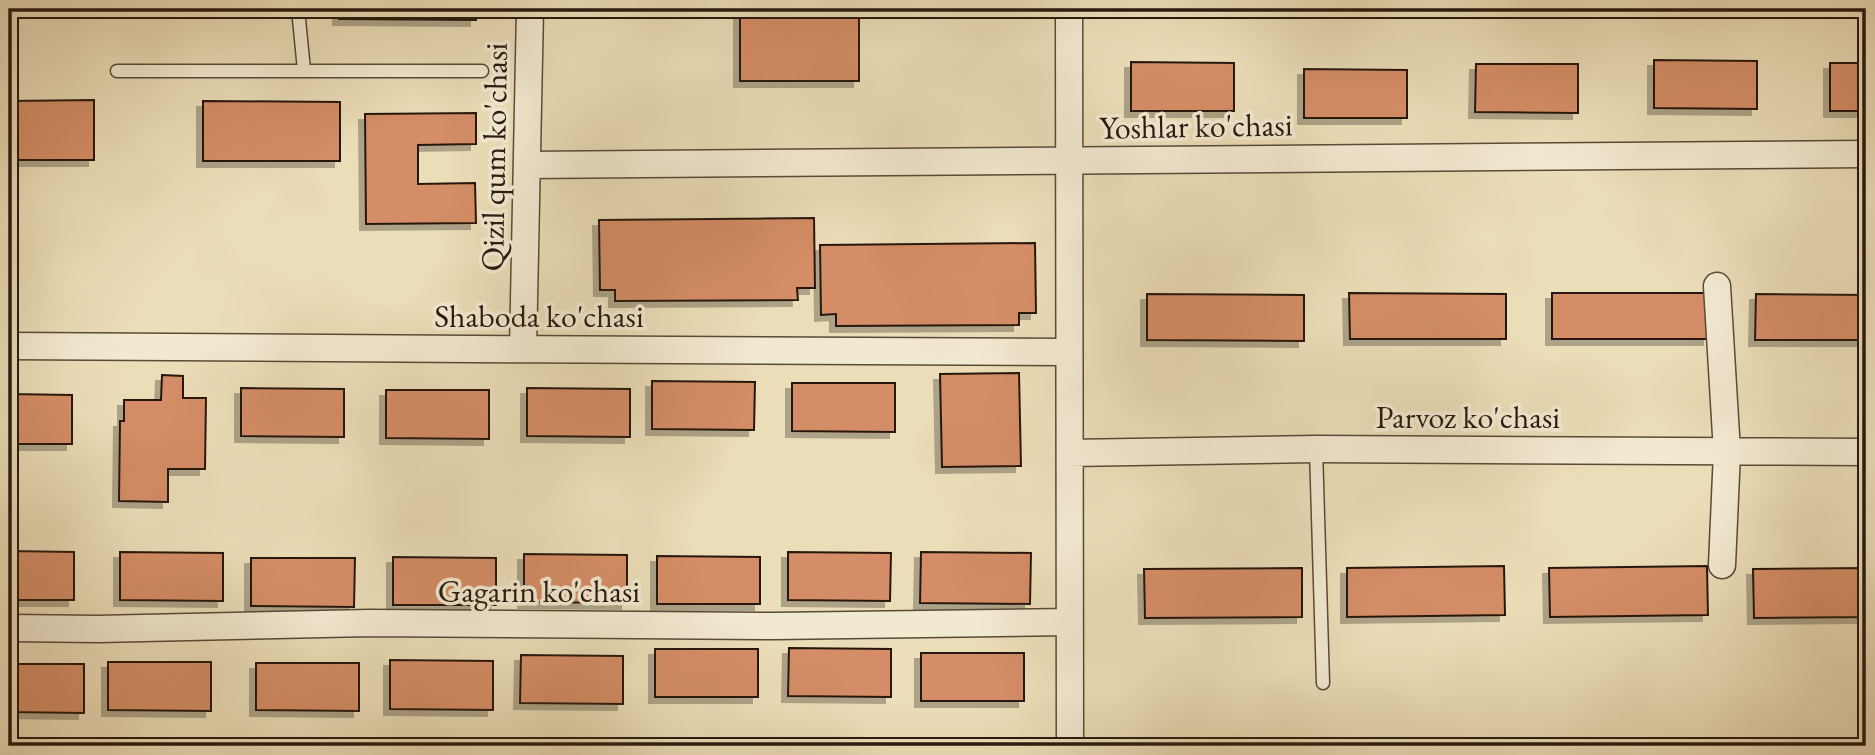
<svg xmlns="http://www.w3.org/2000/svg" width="1875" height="755" viewBox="0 0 1875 755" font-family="'EB Garamond',serif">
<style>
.building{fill:#d48d66;stroke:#28190f;stroke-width:2;filter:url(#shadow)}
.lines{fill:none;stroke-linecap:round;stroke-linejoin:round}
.service-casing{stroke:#594a39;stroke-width:15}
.minor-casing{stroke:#594a39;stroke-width:29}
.service{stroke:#f2e9d1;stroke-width:12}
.minor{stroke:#f2e9d1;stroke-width:26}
.labels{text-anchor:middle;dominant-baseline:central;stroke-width:7;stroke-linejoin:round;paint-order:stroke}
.street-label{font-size:32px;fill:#28190f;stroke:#f2e9d1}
</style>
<defs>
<filter id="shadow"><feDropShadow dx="-6" dy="6" stdDeviation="0" flood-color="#0004"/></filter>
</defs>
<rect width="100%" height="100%" fill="#ebddb8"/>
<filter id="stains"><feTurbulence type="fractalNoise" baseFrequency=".00286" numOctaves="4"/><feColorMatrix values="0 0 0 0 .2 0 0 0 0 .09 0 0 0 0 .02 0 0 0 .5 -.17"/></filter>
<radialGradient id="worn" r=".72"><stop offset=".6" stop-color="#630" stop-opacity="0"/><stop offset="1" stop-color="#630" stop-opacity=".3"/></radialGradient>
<path class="building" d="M 339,9 L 476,9 L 476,20 L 339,19 Z
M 740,11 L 859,12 L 859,81 L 740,81 Z
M 1654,60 L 1757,61 L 1757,109 L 1654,108 Z
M 1131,62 L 1234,63 L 1234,111 L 1131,111 Z
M 1830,63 L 1866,63 L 1866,111 L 1830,111 Z
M 1476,64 L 1578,64 L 1578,113 L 1475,112 Z
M 1304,69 L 1407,70 L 1407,118 L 1304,118 Z
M 94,100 L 94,160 L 9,160 L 9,101 Z
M 203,101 L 340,102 L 340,161 L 203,161 Z
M 476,113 L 476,144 L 418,145 L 418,184 L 475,183 L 476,223 L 366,224 L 365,114 Z
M 814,218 L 815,288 L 797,288 L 798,300 L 615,301 L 615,290 L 600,290 L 599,220 Z
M 1035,243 L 1036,313 L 1019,313 L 1019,325 L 836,326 L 836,314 L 821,315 L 820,245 Z
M 1349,293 L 1506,294 L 1506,339 L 1350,339 Z
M 1552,293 L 1709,293 L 1709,339 L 1552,339 Z
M 1147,294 L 1304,295 L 1304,341 L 1147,340 Z
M 1756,294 L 1866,295 L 1866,340 L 1755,340 Z
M 1019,373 L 1021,466 L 942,467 L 940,374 Z
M 162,375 L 183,376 L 183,398 L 206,398 L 205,469 L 168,469 L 168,502 L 119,501 L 120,421 L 124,421 L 124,400 L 161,400 Z
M 652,381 L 755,382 L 754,430 L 652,429 Z
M 792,383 L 895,383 L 895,432 L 792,431 Z
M 241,388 L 344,389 L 344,437 L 241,436 Z
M 527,388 L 630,389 L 630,437 L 527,436 Z
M 386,390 L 489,390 L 489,439 L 386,438 Z
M 9,394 L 72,395 L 72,444 L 9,444 Z
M 9,551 L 74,552 L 74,600 L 9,600 Z
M 120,552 L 223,553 L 223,601 L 120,600 Z
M 788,552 L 891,553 L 890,601 L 788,600 Z
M 921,552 L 1031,553 L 1030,604 L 920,603 Z
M 524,554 L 627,555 L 627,603 L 524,602 Z
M 657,556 L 760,557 L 760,604 L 657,604 Z
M 393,557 L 496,558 L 496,605 L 393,605 Z
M 251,558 L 355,558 L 354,607 L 251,606 Z
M 1504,566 L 1505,615 L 1347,617 L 1347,568 Z
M 1707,566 L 1708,615 L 1550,617 L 1549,568 Z
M 1302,568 L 1302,617 L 1145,618 L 1144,569 Z
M 1866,568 L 1866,617 L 1754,618 L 1753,569 Z
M 789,648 L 891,649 L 891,697 L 788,696 Z
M 655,649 L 758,649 L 758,697 L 655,697 Z
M 921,653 L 1024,653 L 1024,701 L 921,701 Z
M 521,655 L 623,656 L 623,704 L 520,703 Z
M 390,660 L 493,661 L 493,710 L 390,709 Z
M 108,662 L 211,662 L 211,711 L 108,710 Z
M 256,663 L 359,663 L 359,711 L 256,710 Z
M 9,664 L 84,664 L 84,713 L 9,712 Z"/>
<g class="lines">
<defs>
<path id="service" d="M 298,9 L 304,70
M 117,71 L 482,71
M 1316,449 L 1323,683"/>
<path id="minor" d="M 1069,9 L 1070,746
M 527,165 L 1866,154
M 1717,286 L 1727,452 L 1722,565
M 9,346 C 362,350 716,349 1069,352
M 523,349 L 530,9
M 1070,453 L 1316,449 L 1866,452
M 9,628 L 98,629 L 369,623 L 774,626 L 1069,622"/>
</defs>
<use href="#service" class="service-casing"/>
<use href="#minor" class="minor-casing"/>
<use href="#service" class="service"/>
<use href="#minor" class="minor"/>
</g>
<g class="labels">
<g class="street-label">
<text transform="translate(1196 126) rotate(-1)">Yoshlar ko'chasi</text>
<text transform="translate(494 157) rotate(-89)">Qizil qum ko'chasi</text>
<text x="539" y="316">Shaboda ko'chasi</text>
<text x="1468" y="417">Parvoz ko'chasi</text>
<text x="539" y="591">Gagarin ko'chasi</text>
</g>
</g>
<rect width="1875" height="755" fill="none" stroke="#ebddb8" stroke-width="35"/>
<rect x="10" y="10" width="1854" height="734" fill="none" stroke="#28190f" stroke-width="3.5"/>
<rect x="18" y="18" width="1840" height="720" fill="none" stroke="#28190f" stroke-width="2"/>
<rect width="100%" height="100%" filter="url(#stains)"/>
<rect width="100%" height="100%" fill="url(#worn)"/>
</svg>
